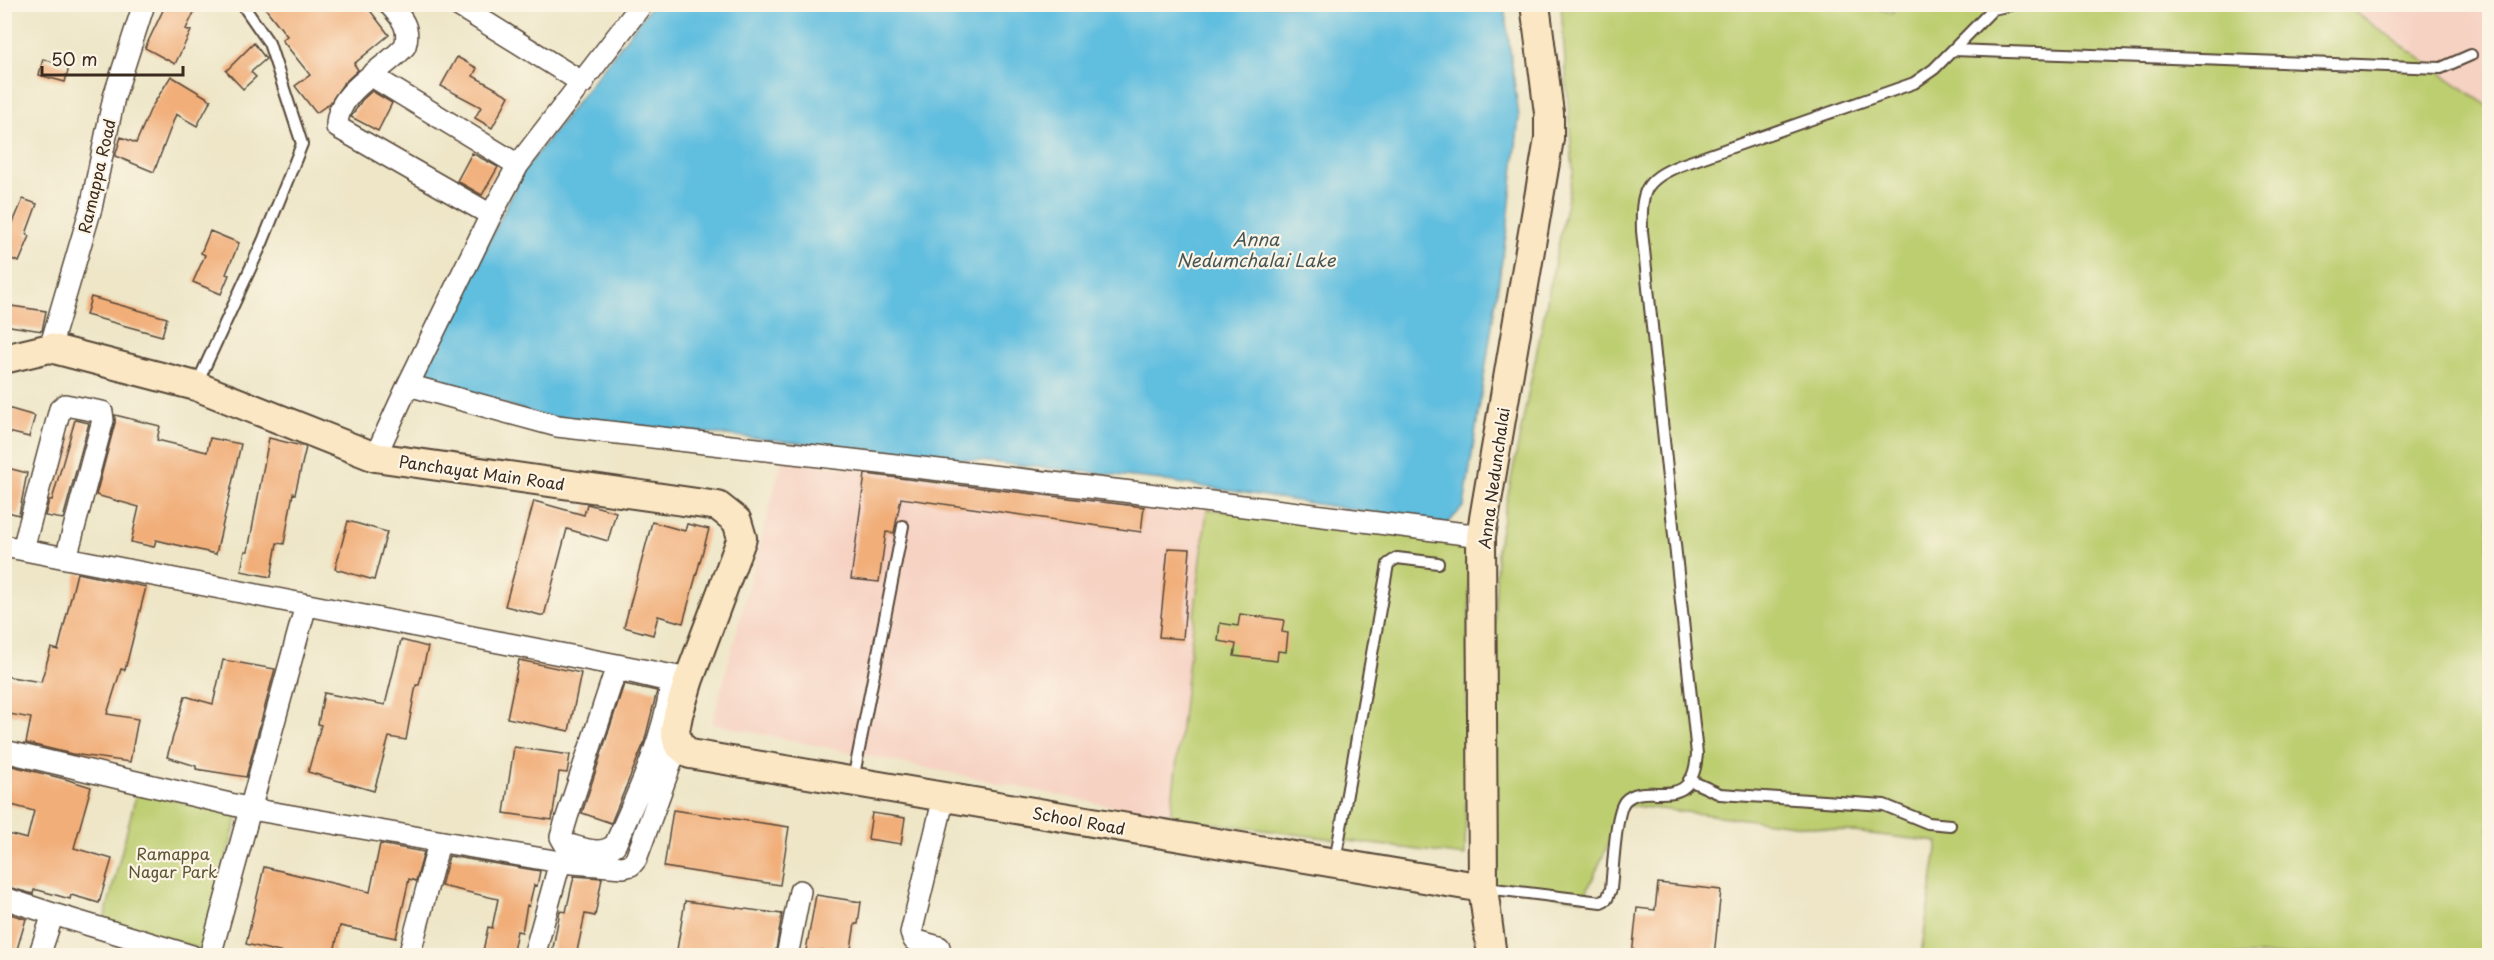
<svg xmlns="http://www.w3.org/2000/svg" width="2494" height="960" viewBox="0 0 2494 960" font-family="'Playpen Sans',sans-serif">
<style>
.built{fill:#f6d2c3}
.green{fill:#bdce71;stroke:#7c7c48;stroke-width:1.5}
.water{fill:#61bedf;stroke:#4e747e;stroke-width:1.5}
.building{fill:#f1ae79}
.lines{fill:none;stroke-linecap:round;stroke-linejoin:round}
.lane-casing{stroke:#564637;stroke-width:14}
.street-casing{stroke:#564637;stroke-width:24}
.secondary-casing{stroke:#564637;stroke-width:32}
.lane{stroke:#fff;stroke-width:10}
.street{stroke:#fff;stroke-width:21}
.secondary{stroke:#fbe7c3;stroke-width:28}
.labels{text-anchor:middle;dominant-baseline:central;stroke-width:4.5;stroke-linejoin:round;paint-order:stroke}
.street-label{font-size:16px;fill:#3b2a1e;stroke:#fcf5e5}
.park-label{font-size:16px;fill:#5c5333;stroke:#fcf5e5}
.water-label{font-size:18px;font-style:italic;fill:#465658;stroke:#fcf5e5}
</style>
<rect width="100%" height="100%" fill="#fcf5e5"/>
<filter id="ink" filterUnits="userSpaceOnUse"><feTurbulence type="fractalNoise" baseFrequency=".0167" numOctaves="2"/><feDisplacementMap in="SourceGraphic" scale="12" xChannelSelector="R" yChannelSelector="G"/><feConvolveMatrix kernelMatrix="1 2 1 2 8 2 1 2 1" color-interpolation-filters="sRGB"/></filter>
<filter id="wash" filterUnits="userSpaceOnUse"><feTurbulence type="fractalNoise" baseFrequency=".008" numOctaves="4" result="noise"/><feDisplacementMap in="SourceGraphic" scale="24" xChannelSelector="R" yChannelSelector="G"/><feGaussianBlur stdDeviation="1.35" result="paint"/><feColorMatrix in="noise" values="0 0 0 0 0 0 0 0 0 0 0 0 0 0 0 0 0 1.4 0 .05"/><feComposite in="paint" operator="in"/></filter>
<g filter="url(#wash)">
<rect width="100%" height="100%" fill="#eee6c7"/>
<path class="built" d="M 2345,4 L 2489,5 L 2489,107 L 2345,6 Z
M 782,460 L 1207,509 L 1170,818 L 712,724 Z"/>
<path class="green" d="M 1860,4 L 1893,13 L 1892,5 L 2345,5 L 2489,107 L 2489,955 L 1921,955 L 1938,842 L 1626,805 L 1583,900 L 1486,884 L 1497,549 L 1573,172 L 1561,5 Z
M 1207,509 L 1470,544 L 1465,856 L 1170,818 Z
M 137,791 L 238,815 L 202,949 L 104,921 Z"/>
<path class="water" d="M 652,5 L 1504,5 L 1519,117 L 1508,222 L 1464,506 L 1447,524 L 1153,479 L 542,416 L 422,378 L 523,172 Z"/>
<g id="blocks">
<path class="building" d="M 166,4 L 198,4 L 186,29 L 191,31 L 175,64 L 145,48 Z
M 262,4 L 365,4 L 389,35 L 354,64 L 358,70 L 343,84 L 330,103 L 316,113 L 295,86 L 310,75 L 282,40 L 287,36 Z
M 254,43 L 266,59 L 251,72 L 256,77 L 243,89 L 226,71 Z
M 457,57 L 477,68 L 473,76 L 509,96 L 492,128 L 475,118 L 481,107 L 441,86 Z
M 43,59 L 69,67 L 65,82 L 39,75 Z
M 171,76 L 211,100 L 197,126 L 176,114 L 154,172 L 115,156 L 121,137 L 136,143 L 151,108 Z
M 372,91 L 392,103 L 378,131 L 351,117 L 362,100 Z
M 472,153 L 498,167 L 482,195 L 457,181 Z
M 23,199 L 37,204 L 26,234 L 30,236 L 19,262 L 4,256 L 4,244 Z
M 210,231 L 239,243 L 226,274 L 229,275 L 221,294 L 193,282 L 205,255 L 201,253 Z
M 91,297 L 167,318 L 162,336 L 86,315 Z
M 4,305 L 46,311 L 42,331 L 4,325 Z
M 4,407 L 35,416 L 29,437 L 4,431 Z
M 115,415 L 160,426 L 157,440 L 207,452 L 210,438 L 241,444 L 216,554 L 156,540 L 154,547 L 131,542 L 139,507 L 96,495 L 115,423 Z
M 75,420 L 89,423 L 63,519 L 45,516 L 49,500 L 52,500 Z
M 269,438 L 306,447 L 295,494 L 293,493 L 284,544 L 277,543 L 271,577 L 241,571 L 245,551 L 248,551 Z
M 4,467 L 27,473 L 19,515 L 4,511 Z
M 865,474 L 1144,507 L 1141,532 L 901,498 L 894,533 L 886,532 L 879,582 L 851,579 Z
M 534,501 L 584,515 L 587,504 L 616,512 L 608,541 L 567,529 L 544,616 L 505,606 Z
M 348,521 L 387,532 L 374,580 L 335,569 Z
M 652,522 L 685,531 L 687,524 L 709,529 L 683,623 L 658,616 L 653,635 L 624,627 Z
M 1168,548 L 1190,549 L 1183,639 L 1159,637 Z
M 77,573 L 146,587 L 125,670 L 121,669 L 107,714 L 138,719 L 130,762 L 72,754 L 26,743 L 31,718 L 4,713 L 4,676 L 41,682 L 51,648 L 58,650 Z
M 1240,614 L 1284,620 L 1282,632 L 1288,633 L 1286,652 L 1278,651 L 1277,661 L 1234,656 L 1236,644 L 1218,641 L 1220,623 L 1238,626 Z
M 401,640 L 428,647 L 419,685 L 416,685 L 406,740 L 389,737 L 374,791 L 308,772 L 321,725 L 318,724 L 324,693 L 385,705 Z
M 223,660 L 275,669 L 246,777 L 196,769 L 196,766 L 167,757 L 185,696 L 213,704 Z
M 519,660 L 581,673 L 569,731 L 507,718 Z
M 624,684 L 657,691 L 644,743 L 611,823 L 582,813 Z
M 514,747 L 570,755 L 567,773 L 559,772 L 552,820 L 504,813 Z
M 4,764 L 65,779 L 91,787 L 74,848 L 112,859 L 99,903 L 71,895 L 70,899 L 38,890 L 34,890 L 33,894 L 4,886 L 4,833 L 27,839 L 34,811 L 4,803 Z
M 673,810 L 789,827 L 780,885 L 664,867 Z
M 872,813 L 905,818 L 901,844 L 868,839 Z
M 380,844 L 424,852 L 416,881 L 409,879 L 396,938 L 340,926 L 333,956 L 296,956 L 246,944 L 264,867 L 370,892 Z
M 449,856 L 540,871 L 537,886 L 534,885 L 529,906 L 527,905 L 522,932 L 517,931 L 512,956 L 482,956 L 488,927 L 492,928 L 498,899 L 441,886 Z
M 574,876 L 602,878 L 595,916 L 585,914 L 576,956 L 566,956 L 552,953 L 560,911 L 566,912 Z
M 1658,883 L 1721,890 L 1714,956 L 1632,956 L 1637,908 L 1655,910 Z
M 816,895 L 861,902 L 858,924 L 855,924 L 850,955 L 821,950 L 820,956 L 805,956 Z
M 685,901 L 782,914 L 775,956 L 676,956 Z
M 4,912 L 26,919 L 15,956 L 4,956 Z"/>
</g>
</g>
<g filter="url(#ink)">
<use href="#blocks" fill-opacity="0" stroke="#564637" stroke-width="1.5"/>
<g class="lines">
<defs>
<path id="lane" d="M 1954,50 L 2441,68 L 2471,55
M 196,386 L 263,241 L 302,144 L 269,43 L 242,4
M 853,780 L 903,526
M 1689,780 L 1720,794 L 1884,805 L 1928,823 L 1950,825
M 1335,861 L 1388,564 L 1397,558 L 1438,563
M 1486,888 L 1601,902 L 1607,899 L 1611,889 C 1613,872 1615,812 1625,801 C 1646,778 1692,818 1697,754 L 1642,231 C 1641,192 1643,180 1681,165 L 1914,83 L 1934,69 L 1993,9 L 2015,4"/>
<path id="street" d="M 389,4 C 401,17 411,28 405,46 C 384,71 336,90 337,127 L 491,215
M 456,4 L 583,83
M 642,4 L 518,165 L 491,215 L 408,385 L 557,426 L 1140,493 L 1481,536
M 372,76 L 518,165
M 50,348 L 91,208 L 114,97 L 144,4
M 375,457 L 408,385
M 4,546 L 689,679
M 23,549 L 60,409 L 65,405 L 102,412 L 103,420 L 66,558
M 627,671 L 665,680 L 671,685 C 663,742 638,793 615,845 C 599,857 583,848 565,844 L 561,837 L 567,817 L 613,678 L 618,672 Z
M 4,751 L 251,809 L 560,862 L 623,867 L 631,865 L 636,859 L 678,744
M 4,898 L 53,914 L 39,956
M 53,914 L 192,956
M 210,956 L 306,605
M 409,956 L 439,843
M 534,956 L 560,862
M 787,956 L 800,891
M 941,956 L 939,947 L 914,940 L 911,933 L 944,797"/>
<path id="secondary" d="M 4,359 L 50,348 L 196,386 L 375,457 L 718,506 L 737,521 L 742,538 L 689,679 L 678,715 L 675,731 L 678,744 L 690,754 L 1483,888
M 1492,956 L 1483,888 L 1481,536 L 1549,139 L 1549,113 L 1535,4"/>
</defs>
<use href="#lane" class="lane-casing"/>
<use href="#street" class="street-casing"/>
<use href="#secondary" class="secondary-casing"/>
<use href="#lane" class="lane"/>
<use href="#street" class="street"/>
<use href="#secondary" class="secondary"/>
</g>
</g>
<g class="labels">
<g class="street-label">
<text transform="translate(96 176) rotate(-77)">Ramappa Road</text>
<text transform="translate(482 472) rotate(8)">Panchayat Main Road</text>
<text transform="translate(1493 478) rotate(-82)">Anna Nedunchalai</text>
<text transform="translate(1079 820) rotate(10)">School Road</text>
</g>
<g class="park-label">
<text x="173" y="853">Ramappa<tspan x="173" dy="18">Nagar Park</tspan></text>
</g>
<g class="water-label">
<text x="1256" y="238">Anna<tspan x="1256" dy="21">Nedumchalai Lake</tspan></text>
</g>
</g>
<rect width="2494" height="960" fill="none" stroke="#fcf5e5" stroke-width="24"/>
<path d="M42 66v9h141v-9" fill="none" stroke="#3b2a1e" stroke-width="3"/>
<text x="51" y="66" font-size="18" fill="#3b2a1e" stroke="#fcf5e5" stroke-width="4.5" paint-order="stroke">50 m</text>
</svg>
